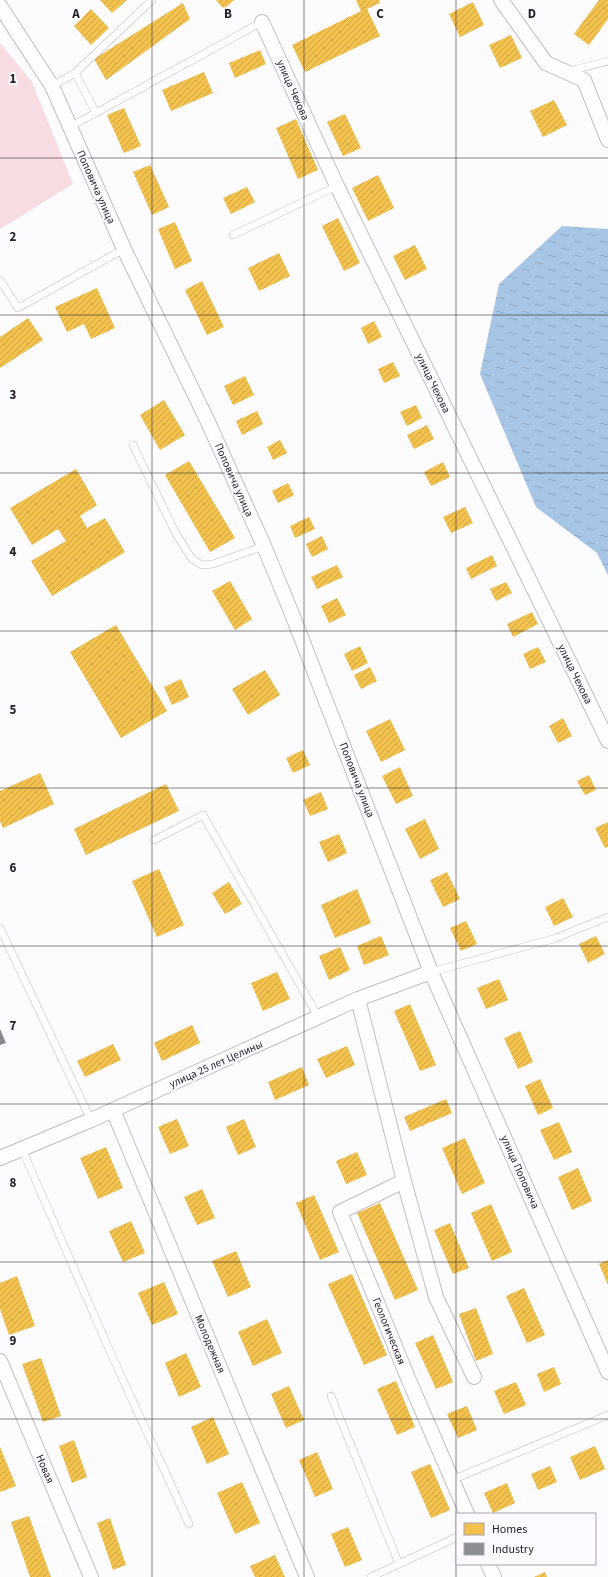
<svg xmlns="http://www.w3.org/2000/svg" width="608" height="1577" viewBox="0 0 608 1577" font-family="'Source Sans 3',sans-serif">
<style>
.park{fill:#f7dce1}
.water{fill:url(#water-ripples)}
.homes{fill:url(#homes-hatch)}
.industry{fill:url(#industry-hatch)}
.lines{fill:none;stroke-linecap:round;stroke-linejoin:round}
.service-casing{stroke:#c0bec1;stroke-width:8}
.minor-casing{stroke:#c0bec1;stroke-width:16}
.service{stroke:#fffeff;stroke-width:7}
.minor{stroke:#fffeff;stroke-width:14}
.grid{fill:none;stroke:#242225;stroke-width:1;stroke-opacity:0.55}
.labels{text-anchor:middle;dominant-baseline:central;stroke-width:4;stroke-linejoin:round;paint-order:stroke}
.street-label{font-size:11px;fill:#242225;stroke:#fcfafe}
.grid-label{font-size:13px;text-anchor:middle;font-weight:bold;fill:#242225;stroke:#fcfafe;stroke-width:4;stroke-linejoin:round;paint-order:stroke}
</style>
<defs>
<pattern id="water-ripples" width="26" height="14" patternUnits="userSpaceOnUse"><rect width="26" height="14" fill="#a7c5e5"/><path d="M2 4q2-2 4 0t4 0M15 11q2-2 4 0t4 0" fill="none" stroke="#90a9c4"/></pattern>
<pattern id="homes-hatch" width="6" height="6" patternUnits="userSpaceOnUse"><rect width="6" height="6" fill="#f2c14e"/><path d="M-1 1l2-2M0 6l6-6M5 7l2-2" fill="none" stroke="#cfa644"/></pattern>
<pattern id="industry-hatch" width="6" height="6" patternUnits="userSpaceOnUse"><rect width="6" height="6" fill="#8d8d92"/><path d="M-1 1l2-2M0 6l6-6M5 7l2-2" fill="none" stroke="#737377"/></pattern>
</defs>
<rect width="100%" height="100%" fill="#fcfbfd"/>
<path class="park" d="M 0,43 L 32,82 L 73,184 L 0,229 Z"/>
<path class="water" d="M 562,226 L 608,229 L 608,575 L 597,553 L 536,507 L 480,374 L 499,284 Z"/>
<path class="homes" d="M 100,0 L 127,0 L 112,13 Z
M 216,0 L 234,0 L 224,9 Z
M 356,0 L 379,0 L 380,3 L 367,9 L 380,36 L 305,72 L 292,45 L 361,11 Z
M 599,0 L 608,0 L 608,19 L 589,45 L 574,34 Z
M 473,2 L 484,25 L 460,37 L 449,14 Z
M 183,3 L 190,19 L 106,80 L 94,59 Z
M 91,9 L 109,28 L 91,45 L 74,26 Z
M 511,35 L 522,58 L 500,68 L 489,45 Z
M 260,50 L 266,64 L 235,78 L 229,63 Z
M 204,72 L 213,93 L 171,111 L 162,90 Z
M 554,100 L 567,125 L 543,137 L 530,111 Z
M 124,108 L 141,146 L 124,153 L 107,115 Z
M 345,114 L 361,148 L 343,156 L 327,122 Z
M 296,119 L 318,170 L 298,179 L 276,128 Z
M 150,165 L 169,207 L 152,215 L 133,172 Z
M 378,175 L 394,208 L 368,221 L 352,188 Z
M 247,187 L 255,202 L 231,214 L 223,198 Z
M 338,218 L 360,263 L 344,271 L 322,226 Z
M 175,222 L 192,261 L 175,269 L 158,229 Z
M 415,245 L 427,269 L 405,280 L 393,256 Z
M 279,253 L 290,276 L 259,291 L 248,268 Z
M 202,281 L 224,327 L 207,335 L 185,290 Z
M 97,288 L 115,328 L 91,339 L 84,324 L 67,332 L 55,307 Z
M 28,318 L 43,340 L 0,368 L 0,337 Z
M 374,321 L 382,337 L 368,344 L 361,328 Z
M 393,362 L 400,376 L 384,383 L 378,369 Z
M 245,376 L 254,395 L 233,405 L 224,386 Z
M 164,400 L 185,435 L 160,450 L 140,415 Z
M 416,405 L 422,418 L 407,426 L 400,412 Z
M 257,411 L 263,424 L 242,435 L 236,421 Z
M 427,425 L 434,439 L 414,449 L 407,435 Z
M 280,440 L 287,453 L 273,460 L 267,447 Z
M 189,461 L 235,538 L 210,552 L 165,475 Z
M 443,462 L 450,477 L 431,486 L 424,472 Z
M 76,469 L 97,505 L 80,516 L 87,528 L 105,518 L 125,552 L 52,596 L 31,561 L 66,541 L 58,529 L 32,545 L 10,508 Z
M 288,483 L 294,495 L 278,503 L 272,491 Z
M 465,507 L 473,523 L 451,533 L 443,517 Z
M 309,517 L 315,529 L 295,538 L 290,526 Z
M 322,536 L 328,549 L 312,557 L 306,544 Z
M 492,555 L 497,566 L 471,579 L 466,568 Z
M 337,565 L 343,577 L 317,589 L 311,577 Z
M 230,581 L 252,619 L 235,630 L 212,591 Z
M 506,582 L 512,593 L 496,601 L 490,589 Z
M 337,598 L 346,615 L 329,623 L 321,606 Z
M 532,612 L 538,624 L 513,637 L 507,624 Z
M 116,625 L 167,711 L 121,738 L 70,652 Z
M 360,646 L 368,663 L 352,671 L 344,654 Z
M 538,647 L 546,662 L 530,669 L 523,654 Z
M 370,667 L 377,681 L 361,689 L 354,675 Z
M 265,670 L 280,695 L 248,715 L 232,689 Z
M 181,679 L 189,697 L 172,705 L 164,687 Z
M 563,718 L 572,736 L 558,743 L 549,726 Z
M 390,719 L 405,750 L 381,762 L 366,731 Z
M 303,750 L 310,765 L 293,773 L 286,758 Z
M 400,767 L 413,796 L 396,804 L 382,776 Z
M 40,773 L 54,804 L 3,828 L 0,821 L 0,791 Z
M 589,775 L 596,790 L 585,795 L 577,781 Z
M 166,784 L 179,811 L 86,855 L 74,829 Z
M 321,792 L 328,809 L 310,816 L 303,800 Z
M 425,819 L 439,849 L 420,859 L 405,829 Z
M 608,822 L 608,847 L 605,848 L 595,828 Z
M 339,834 L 347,853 L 328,862 L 319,842 Z
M 159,869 L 184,925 L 157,937 L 132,881 Z
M 447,872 L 460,899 L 443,907 L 430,880 Z
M 229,882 L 242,904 L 225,914 L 212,893 Z
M 357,889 L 371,923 L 335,938 L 321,905 Z
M 563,898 L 573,917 L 554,926 L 545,907 Z
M 466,921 L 477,944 L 461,951 L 450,928 Z
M 381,936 L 389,955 L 364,965 L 357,946 Z
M 596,936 L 605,954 L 588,963 L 579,944 Z
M 340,947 L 350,970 L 329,980 L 319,956 Z
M 277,972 L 290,999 L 263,1011 L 251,983 Z
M 499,979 L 508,1000 L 486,1009 L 477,988 Z
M 410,1004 L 436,1065 L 420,1071 L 394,1011 Z
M 192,1025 L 200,1043 L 162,1061 L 154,1043 Z
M 520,1031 L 533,1062 L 518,1069 L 504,1038 Z
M 113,1044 L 121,1060 L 85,1077 L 77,1061 Z
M 347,1046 L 355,1065 L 326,1078 L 317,1059 Z
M 302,1067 L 309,1085 L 275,1100 L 268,1082 Z
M 540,1079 L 553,1108 L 538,1115 L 525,1086 Z
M 446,1099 L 452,1113 L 410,1131 L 404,1117 Z
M 177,1119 L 189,1146 L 170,1154 L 158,1127 Z
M 244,1119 L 256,1147 L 238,1155 L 226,1127 Z
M 559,1122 L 572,1152 L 554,1160 L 540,1130 Z
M 465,1138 L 485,1183 L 462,1194 L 442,1148 Z
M 106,1147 L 123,1188 L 98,1199 L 80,1158 Z
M 357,1152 L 367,1175 L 346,1184 L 336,1161 Z
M 578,1168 L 592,1201 L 572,1210 L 558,1177 Z
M 202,1189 L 215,1218 L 197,1225 L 184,1197 Z
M 314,1195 L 339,1252 L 320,1260 L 296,1203 Z
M 380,1203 L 418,1290 L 395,1300 L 357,1213 Z
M 491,1204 L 512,1252 L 492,1261 L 471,1213 Z
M 131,1221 L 145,1253 L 123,1262 L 109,1231 Z
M 450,1223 L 469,1268 L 453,1274 L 434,1230 Z
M 236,1251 L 251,1287 L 228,1297 L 212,1261 Z
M 608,1260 L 608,1285 L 599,1264 Z
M 352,1274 L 387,1355 L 364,1365 L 328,1284 Z
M 17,1276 L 35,1326 L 9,1335 L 0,1309 L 0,1283 Z
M 164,1282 L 178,1314 L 152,1325 L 138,1293 Z
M 524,1288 L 545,1335 L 527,1343 L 506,1296 Z
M 476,1308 L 493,1354 L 476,1361 L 459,1314 Z
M 267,1319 L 282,1353 L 253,1366 L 238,1332 Z
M 433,1335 L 453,1382 L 436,1389 L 415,1343 Z
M 186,1353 L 201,1387 L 179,1397 L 165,1363 Z
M 41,1358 L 61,1416 L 43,1422 L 22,1364 Z
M 554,1367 L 561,1384 L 544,1392 L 537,1374 Z
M 396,1381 L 415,1427 L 397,1435 L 377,1389 Z
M 516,1382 L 526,1405 L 504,1414 L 494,1391 Z
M 289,1386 L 304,1420 L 286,1428 L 271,1394 Z
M 467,1406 L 477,1430 L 458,1438 L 447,1414 Z
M 213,1417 L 229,1454 L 207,1464 L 191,1427 Z
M 74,1440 L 87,1477 L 72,1483 L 59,1446 Z
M 595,1446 L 605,1469 L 580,1480 L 570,1457 Z
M 0,1447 L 16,1486 L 0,1492 Z
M 317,1452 L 333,1489 L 315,1497 L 299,1460 Z
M 430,1464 L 450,1510 L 431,1518 L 411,1472 Z
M 550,1466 L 557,1482 L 538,1490 L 531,1474 Z
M 242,1482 L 260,1523 L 235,1534 L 217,1493 Z
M 507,1483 L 515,1503 L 493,1513 L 484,1493 Z
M 29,1516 L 51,1577 L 30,1577 L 11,1522 Z
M 110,1518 L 126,1565 L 113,1570 L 97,1523 Z
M 348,1527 L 362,1560 L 345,1567 L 331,1534 Z
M 275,1555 L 285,1577 L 255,1577 L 250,1566 Z
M 545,1572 L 547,1577 L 534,1577 Z"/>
<path class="industry" d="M 0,1029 L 6,1043 L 0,1045 Z"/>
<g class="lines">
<defs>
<path id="service" d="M 570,71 L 608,61
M 75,73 L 96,113
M 52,86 L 75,73 L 152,0
M 70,127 L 262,22
M 233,235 L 337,186
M 0,280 L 18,308 L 124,249
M 133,445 L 175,532 L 192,559 L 202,565 L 213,564 L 264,546
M 154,840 L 203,815 L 319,1018
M 0,928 L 91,1120
M 431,972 L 553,939 L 608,917
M 22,1149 L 108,1347 L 189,1524
M 331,1396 L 399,1564
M 452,1480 L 608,1415
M 371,1577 L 457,1537"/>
<path id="minor" d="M 501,0 L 546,63 L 584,80 L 608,140
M 0,6 L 52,86 L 124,249 L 208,422 L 264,546 L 292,614 L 431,972 L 608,1372
M 262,22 L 337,186 L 608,741
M 358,999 L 404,1181 L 436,1297 L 474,1377
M 113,1110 L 307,1577
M 0,1158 L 91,1120 L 358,999 L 431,972
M 404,1181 L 340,1212 L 408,1378 L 467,1514
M 0,1361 L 91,1577
M 488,1564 L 494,1577"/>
</defs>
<use href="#service" class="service-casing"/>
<use href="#minor" class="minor-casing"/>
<use href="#service" class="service"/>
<use href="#minor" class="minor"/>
</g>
<path class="grid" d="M 152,0 L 152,1577M 304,0 L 304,1577M 456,0 L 456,1577M 0,158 L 608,158M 0,315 L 608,315M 0,473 L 608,473M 0,631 L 608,631M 0,788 L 608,788M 0,946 L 608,946M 0,1104 L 608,1104M 0,1262 L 608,1262M 0,1419 L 608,1419"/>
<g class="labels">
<g class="street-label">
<text transform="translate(293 90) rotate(66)">улица Чехова</text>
<text transform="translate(96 187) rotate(66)">Поповича улица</text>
<text transform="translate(433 383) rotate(64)">улица Чехова</text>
<text transform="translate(234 480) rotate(66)">Поповича улица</text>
<text transform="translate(575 674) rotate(64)">улица Чехова</text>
<text transform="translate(357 780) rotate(69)">Поповича улица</text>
<text transform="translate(216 1064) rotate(-24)">улица 25 лет Целины</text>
<text transform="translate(520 1172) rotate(66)">улица Поповича</text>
<text transform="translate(389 1331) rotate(68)">Геологическая</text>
<text transform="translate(210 1344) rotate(67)">Молодежная</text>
<text transform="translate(45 1469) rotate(67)">Новая</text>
</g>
</g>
<g class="grid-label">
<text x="76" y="18">A</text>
<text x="228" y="18">B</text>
<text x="380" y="18">C</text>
<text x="532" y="18">D</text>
<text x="13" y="83">1</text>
<text x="13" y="241">2</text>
<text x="13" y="399">3</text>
<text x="13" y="556">4</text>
<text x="13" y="714">5</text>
<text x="13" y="872">6</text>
<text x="13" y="1030">7</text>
<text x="13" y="1187">8</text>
<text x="13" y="1345">9</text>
</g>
<rect x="456" y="1513" width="140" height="52" fill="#fcfafe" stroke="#a6a4a7"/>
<rect x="464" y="1523" width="20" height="12" fill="#f2c14e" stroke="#a6a4a7"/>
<text x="492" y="1533" font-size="12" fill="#242225">Homes</text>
<rect x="464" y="1543" width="20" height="12" fill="#8d8d92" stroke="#a6a4a7"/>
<text x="492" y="1553" font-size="12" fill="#242225">Industry</text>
</svg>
